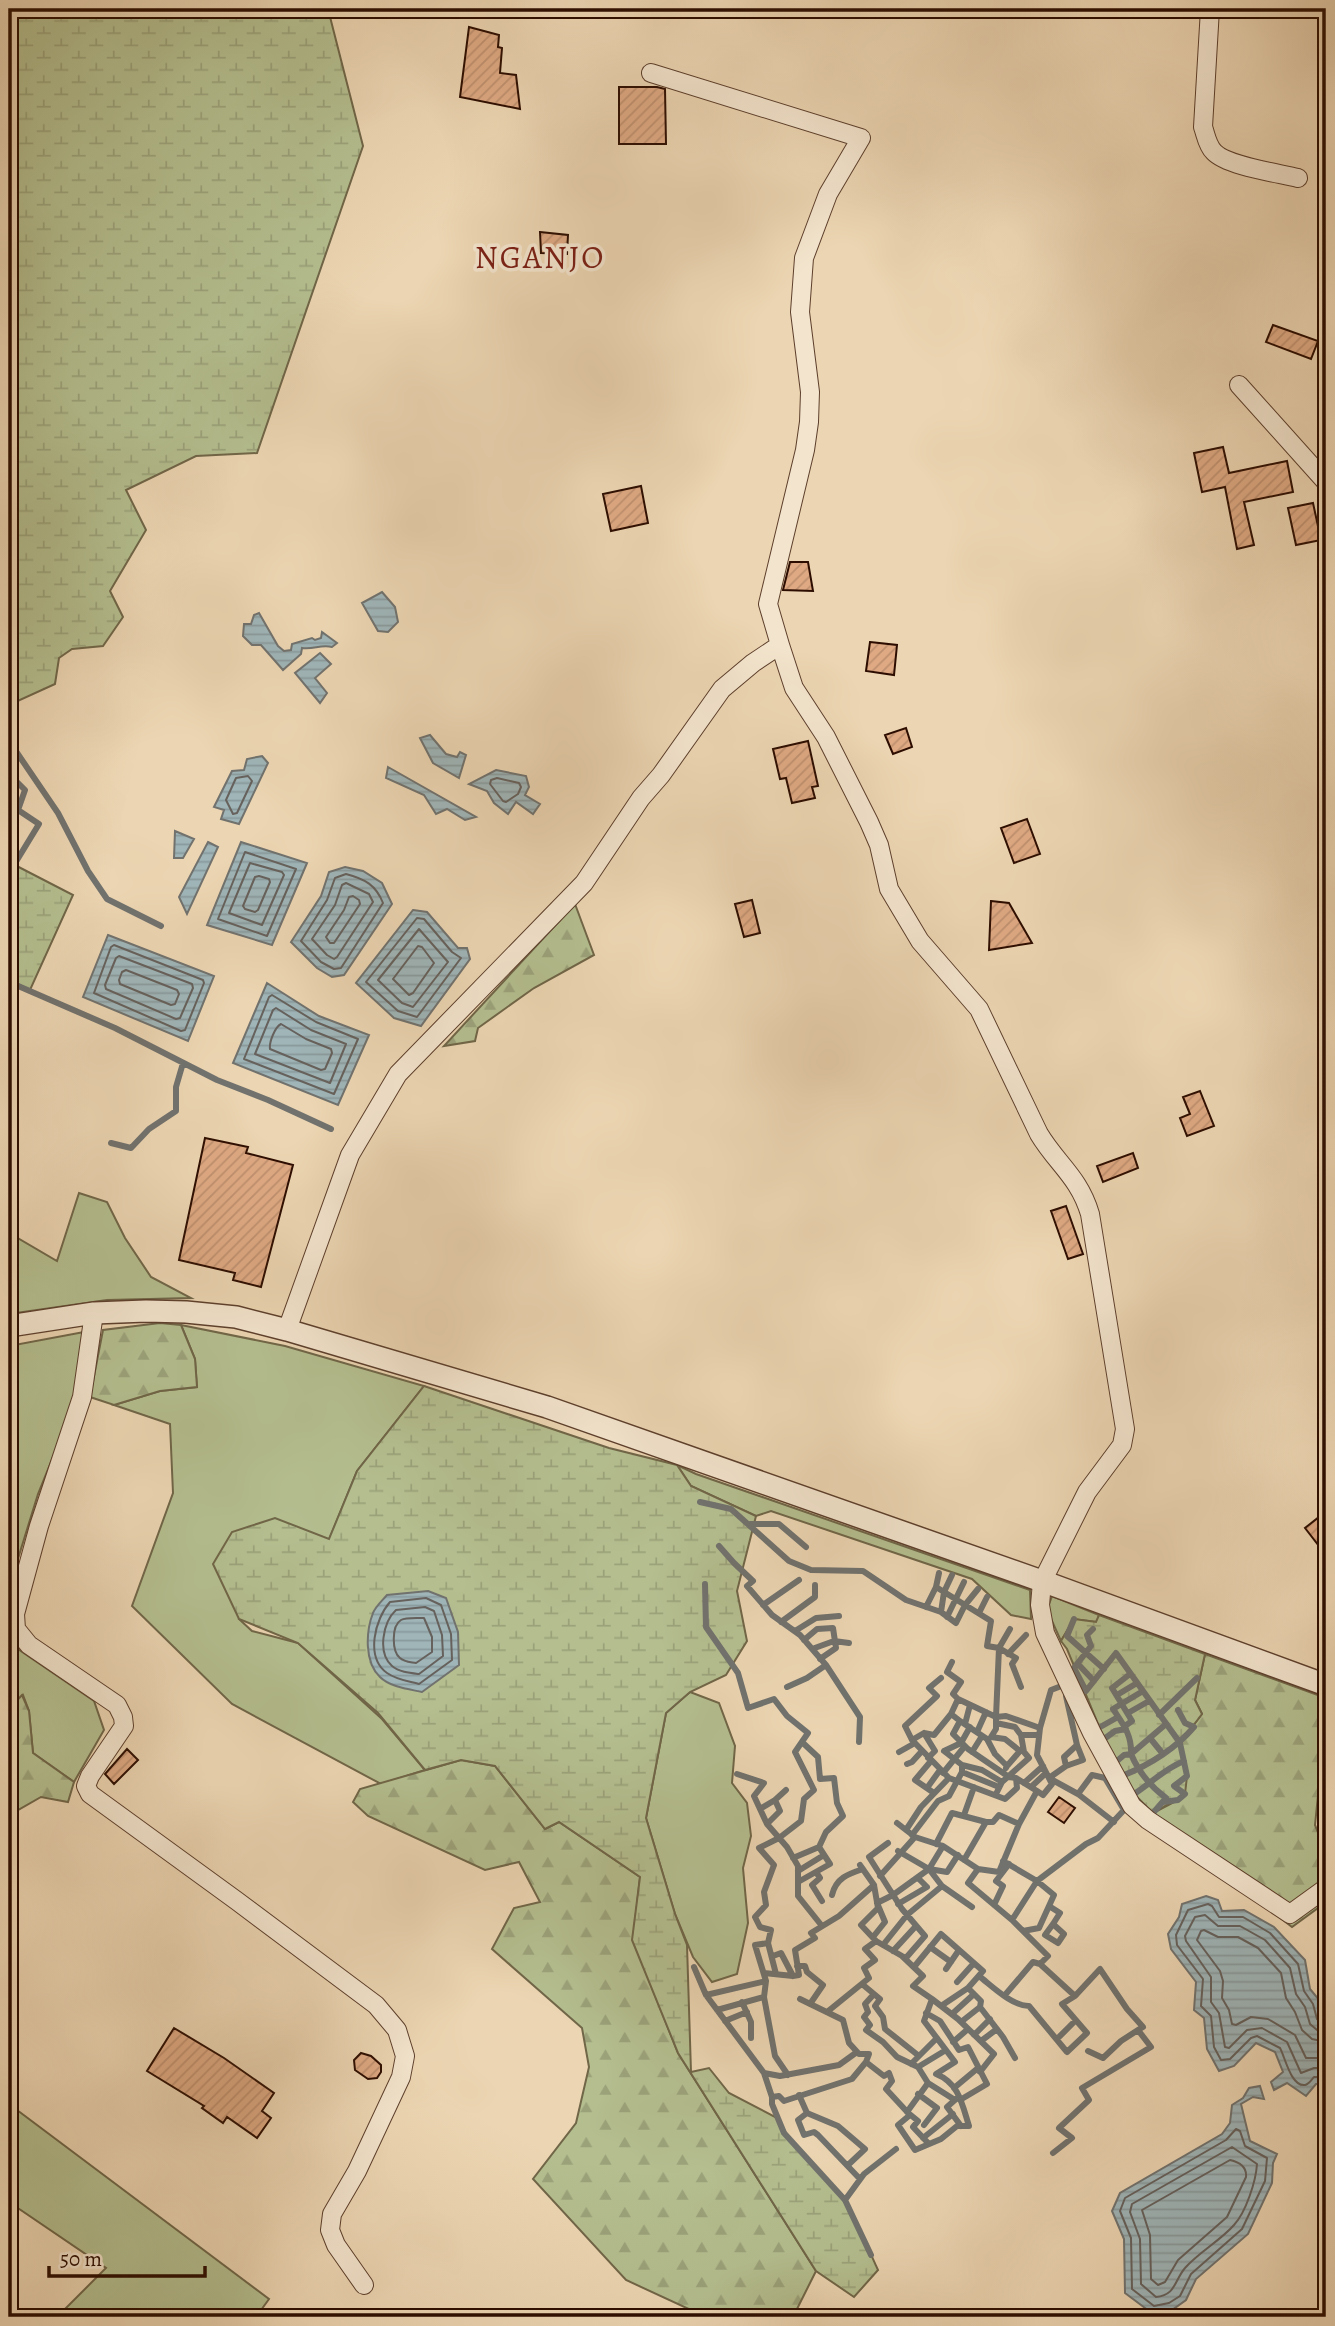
<svg xmlns="http://www.w3.org/2000/svg" width="1335" height="2326" viewBox="0 0 1335 2326" font-family="Alegreya,serif">
<style>
.green{fill:#b4be8f;stroke:#706648;stroke-width:2}
.forest{fill:url(#forest-firs);stroke:#706648;stroke-width:2}
.wetland{fill:url(#wetland-marsh);stroke:#706648;stroke-width:2}
.water{fill:url(#water-rules);stroke:#71726e;stroke-width:2}
.lines{fill:none;stroke-linecap:round;stroke-linejoin:round}
.shore{stroke:#66615c;stroke-width:2}
.stream{stroke:#71726e;stroke-width:6}
.building{fill:url(#building-hatch);stroke:#2d0d00;stroke-width:2}
.minor-casing{stroke:#5d3f2c;stroke-width:20}
.tertiary-casing{stroke:#5d3f2c;stroke-width:24}
.minor{stroke:#f3e4cd;stroke-width:18}
.tertiary{stroke:#f3e4cd;stroke-width:21}
.labels{text-anchor:middle;dominant-baseline:central;stroke-width:7;stroke-linejoin:round;paint-order:stroke}
.quarter-label{font-size:32px;letter-spacing:2px;fill:#7a1f14;stroke:#f3e4cd}
</style>
<defs>
<pattern id="forest-firs" width="22" height="20" patternUnits="userSpaceOnUse" patternTransform="scale(1.75)"><rect width="22" height="20" fill="#b4be8f"/><path d="M5 1l3.5 6h-7zM16 11l3.5 6h-7z" fill="#9ba27a"/></pattern>
<pattern id="wetland-marsh" width="20" height="14" patternUnits="userSpaceOnUse" patternTransform="scale(1.75)"><rect width="20" height="14" fill="#b4be8f"/><path d="M1 5h8M5 5V1M11 12h8M15 12V8" fill="none" stroke="#9ba27a"/></pattern>
<pattern id="water-rules" width="6" height="5" patternUnits="userSpaceOnUse" patternTransform="scale(1.75)"><rect width="6" height="5" fill="#9fb5b8"/><path d="M0 2.5h6" fill="none" stroke="#899a9c"/></pattern>
<pattern id="building-hatch" width="6" height="6" patternUnits="userSpaceOnUse" patternTransform="scale(1.75)"><rect width="6" height="6" fill="#dea983"/><path d="M-1 1l2-2M0 6l6-6M5 7l2-2" fill="none" stroke="#bf906f"/></pattern>
</defs>
<rect width="100%" height="100%" fill="#ecd5b2"/>
<filter id="stains"><feTurbulence type="fractalNoise" baseFrequency=".00286" numOctaves="4"/><feColorMatrix values="0 0 0 0 .2 0 0 0 0 .09 0 0 0 0 .02 0 0 0 .5 -.17"/></filter>
<radialGradient id="worn" r=".72"><stop offset=".6" stop-color="#630" stop-opacity="0"/><stop offset="1" stop-color="#630" stop-opacity=".3"/></radialGradient>
<path class="green" d="M 79,1193 L 107,1202 L 125,1238 L 151,1277 L 191,1298 L 107,1300 L 9,1314 L 9,1233 L 57,1261 Z
M 181,1325 L 285,1346 L 424,1386 L 357,1471 L 329,1540 L 239,1619 L 252,1631 L 298,1643 L 382,1719 L 425,1770 L 381,1784 L 232,1704 L 132,1606 L 173,1493 L 170,1424 L 114,1405 L 160,1391 L 197,1387 L 195,1359 Z
M 84,1332 L 74,1405 L 38,1494 L 12,1578 L 9,1577 L 9,1499 L 17,1467 L 9,1457 L 9,1346 Z
M 677,1465 L 696,1474 L 1030,1590 L 1031,1619 L 1011,1615 L 972,1579 L 771,1511 L 756,1516 L 691,1486 Z
M 1052,1596 L 1099,1615 L 1097,1622 L 1074,1619 L 1061,1641 L 1047,1610 Z
M 9,1643 L 94,1701 L 104,1730 L 74,1782 L 33,1753 L 29,1711 L 23,1695 L 9,1709 Z
M 690,1692 L 719,1703 L 735,1746 L 732,1783 L 747,1803 L 751,1836 L 743,1868 L 748,1923 L 737,1974 L 712,1982 L 693,1957 L 675,1914 L 646,1818 L 666,1713 Z
M 9,2104 L 269,2299 L 256,2317 L 57,2317 L 106,2268 L 9,2202 Z"/>
<path class="forest" d="M 575,904 L 594,955 L 534,988 L 478,1028 L 475,1041 L 444,1046 Z
M 160,1323 L 181,1325 L 195,1359 L 197,1387 L 160,1391 L 114,1405 L 90,1397 L 103,1330 Z
M 1205,1654 L 1326,1698 L 1326,1772 L 1320,1776 L 1315,1825 L 1326,1852 L 1326,1895 L 1318,1908 L 1292,1927 L 1248,1893 L 1153,1813 L 1178,1800 L 1187,1776 L 1180,1743 L 1202,1714 L 1195,1700 Z
M 22,1695 L 29,1711 L 33,1753 L 74,1782 L 68,1802 L 41,1797 L 11,1814 L 9,1813 L 9,1709 Z
M 461,1760 L 495,1766 L 545,1829 L 559,1822 L 640,1877 L 633,1940 L 678,2053 L 816,2271 L 793,2317 L 706,2317 L 626,2280 L 533,2179 L 576,2123 L 589,2067 L 582,2028 L 492,1949 L 514,1908 L 540,1902 L 519,1862 L 485,1870 L 368,1816 L 353,1802 L 360,1789 Z"/>
<path class="wetland" d="M 9,9 L 328,9 L 363,146 L 257,453 L 196,456 L 126,490 L 146,530 L 110,591 L 123,617 L 103,646 L 72,649 L 59,658 L 55,684 L 9,705 Z
M 9,862 L 73,895 L 30,990 L 9,980 Z
M 424,1386 L 609,1448 L 677,1465 L 691,1486 L 756,1516 L 737,1591 L 747,1641 L 726,1675 L 690,1692 L 666,1713 L 646,1818 L 675,1914 L 687,1945 L 691,2072 L 709,2068 L 729,2093 L 779,2119 C 792,2152 825,2171 845,2200 C 858,2221 867,2247 878,2270 L 854,2297 L 816,2271 L 678,2053 L 632,1940 L 640,1877 L 559,1822 L 545,1829 L 495,1766 L 461,1760 L 425,1770 L 378,1713 L 298,1643 L 239,1619 L 213,1564 L 232,1532 L 275,1518 L 329,1539 L 357,1471 Z
M 1099,1615 L 1205,1654 L 1195,1700 L 1202,1714 L 1180,1743 L 1187,1776 L 1185,1794 L 1153,1813 L 1134,1794 L 1108,1748 L 1067,1649 L 1061,1641 L 1074,1619 L 1096,1622 Z"/>
<path class="water" d="M 382,592 L 395,607 L 398,622 L 388,632 L 378,631 L 362,603 Z
M 259,613 L 278,646 L 284,651 L 291,650 L 292,644 L 312,638 L 315,640 L 321,638 L 322,632 L 337,643 L 332,647 C 321,644 313,650 302,648 L 301,654 L 283,670 L 261,645 L 252,645 L 243,636 L 244,624 L 251,624 L 254,615 Z
M 320,653 L 331,664 L 315,678 L 327,693 L 320,703 L 295,673 Z
M 430,735 L 446,754 L 457,757 L 460,752 L 466,755 L 459,778 L 433,763 L 420,738 Z
M 262,756 L 268,763 L 239,824 L 221,819 L 224,810 L 214,807 L 232,771 L 244,770 L 247,759 Z
M 388,767 L 476,817 L 465,820 L 447,809 L 436,814 L 424,795 L 386,778 Z
M 496,770 L 526,776 L 529,787 L 525,795 L 540,804 L 533,814 L 516,802 L 508,814 L 494,803 L 487,791 L 469,784 Z
M 175,831 L 194,839 L 183,858 L 174,858 Z
M 208,842 L 218,847 L 187,914 L 179,897 Z
M 241,842 L 307,863 L 272,945 L 207,925 Z
M 345,867 L 363,871 L 382,883 L 392,904 L 344,975 L 332,977 L 317,968 L 291,942 L 321,896 L 329,872 Z
M 413,910 L 427,912 L 458,948 L 467,948 L 470,959 L 421,1026 L 394,1018 L 356,983 Z
M 108,935 L 214,976 L 188,1041 L 83,997 Z
M 267,983 L 319,1016 L 369,1035 L 338,1105 L 233,1063 Z
M 428,1591 L 446,1598 L 458,1632 L 459,1665 L 422,1692 C 408,1689 390,1687 380,1677 C 364,1662 366,1631 373,1613 C 376,1606 382,1601 387,1595 Z
M 1206,1896 L 1218,1900 L 1222,1911 L 1244,1910 L 1274,1927 L 1305,1960 L 1310,1989 L 1320,2001 L 1326,2022 L 1326,2084 L 1316,2084 L 1306,2096 L 1287,2083 L 1274,2090 L 1271,2082 L 1283,2072 L 1275,2052 L 1256,2043 L 1234,2066 L 1219,2071 L 1207,2049 L 1204,2018 L 1194,2010 L 1196,1982 L 1171,1949 L 1168,1934 L 1179,1917 L 1182,1904 Z
M 1260,2086 L 1264,2099 L 1253,2097 L 1241,2104 L 1250,2141 L 1277,2154 L 1273,2163 L 1272,2183 L 1248,2234 L 1196,2279 L 1186,2300 L 1172,2310 L 1153,2314 L 1125,2293 L 1124,2239 L 1112,2211 L 1120,2193 L 1222,2134 L 1230,2123 L 1232,2105 L 1243,2098 L 1249,2088 Z"/>
<g class="lines">
<path class="shore" d="M 248,776 L 252,781 L 237,813 L 233,814 L 226,800 L 236,778 Z
M 497,778 L 519,783 L 521,787 L 518,794 L 506,802 L 503,801 L 490,784 L 491,780 Z
M 245,852 L 296,869 L 267,936 L 218,919 Z
M 250,863 L 282,872 L 284,875 L 262,925 L 229,913 Z
M 346,874 C 365,879 376,885 383,903 L 341,968 L 334,969 L 321,962 L 301,941 L 327,900 L 335,878 Z
M 259,876 L 269,879 L 270,882 L 258,910 L 255,912 L 245,909 L 243,906 L 255,877 Z
M 346,883 L 369,894 L 373,902 L 337,957 L 334,959 L 327,955 L 312,939 L 335,905 L 342,885 Z
M 353,896 L 359,900 L 360,904 L 334,943 L 330,943 L 326,937 L 344,910 L 349,897 Z
M 417,918 L 424,919 L 452,952 L 461,958 L 417,1017 L 398,1011 L 366,982 Z
M 419,929 L 448,962 L 413,1007 L 402,1003 L 378,980 Z
M 114,945 L 203,980 L 204,983 L 185,1030 L 181,1031 L 94,993 L 111,947 Z
M 418,946 L 422,947 L 434,963 L 413,993 L 409,995 L 393,979 Z
M 119,956 L 192,984 L 193,988 L 180,1018 L 176,1019 L 106,989 L 105,985 L 116,958 Z
M 126,970 L 177,990 L 179,994 L 175,1004 L 171,1005 L 120,984 L 119,980 L 122,972 Z
M 272,995 L 316,1022 L 358,1039 L 334,1094 L 244,1059 L 269,997 Z
M 276,1008 L 311,1030 L 346,1044 L 330,1083 L 255,1054 L 273,1010 Z
M 281,1024 L 306,1039 L 331,1049 L 332,1053 L 325,1069 L 321,1070 L 270,1049 C 269,1042 275,1027 281,1024 Z
M 426,1598 L 441,1605 L 451,1634 L 452,1660 L 419,1684 C 408,1681 397,1680 387,1673 C 365,1657 375,1619 390,1602 Z
M 425,1607 L 434,1611 L 442,1635 L 443,1656 L 419,1674 C 410,1673 399,1672 392,1666 C 377,1653 383,1622 396,1610 Z
M 424,1618 L 432,1637 L 432,1652 L 416,1663 C 411,1662 404,1662 400,1658 C 392,1652 391,1626 401,1620 C 406,1617 418,1618 424,1618 Z
M 1326,2023 L 1317,2019 L 1313,2004 L 1304,1991 L 1298,1964 L 1270,1933 L 1243,1917 L 1219,1917 L 1212,1906 L 1208,1904 L 1188,1910 L 1176,1935 L 1177,1945 L 1203,1979 L 1201,2006 L 1211,2016 L 1214,2047 L 1221,2060 L 1230,2059 L 1251,2038 L 1257,2036 L 1280,2048 C 1285,2057 1291,2087 1305,2085 C 1309,2084 1311,2080 1314,2077 L 1326,2077
M 1326,2032 L 1317,2030 L 1310,2024 L 1305,2007 L 1296,1994 L 1290,1968 L 1265,1940 L 1240,1926 L 1218,1926 L 1205,1915 L 1195,1917 L 1185,1936 L 1186,1941 L 1211,1977 L 1211,2002 L 1219,2013 L 1225,2047 L 1229,2048 L 1247,2030 L 1262,2028 L 1287,2042 L 1301,2073 L 1314,2068 L 1326,2068
M 1326,2042 L 1312,2039 L 1302,2030 L 1295,2012 L 1286,1998 L 1281,1973 L 1258,1948 L 1238,1937 L 1218,1937 L 1204,1930 L 1201,1931 L 1197,1940 L 1220,1971 L 1223,1981 L 1222,1998 L 1229,2010 L 1232,2024 L 1236,2025 L 1251,2017 L 1268,2019 L 1295,2035 L 1306,2058 L 1326,2058
M 1236,2129 L 1240,2131 L 1245,2146 L 1267,2158 L 1265,2181 L 1242,2229 L 1191,2274 L 1180,2296 L 1169,2303 L 1154,2306 L 1132,2289 L 1131,2238 L 1120,2211 L 1125,2198 L 1226,2140 Z
M 1232,2147 L 1257,2164 C 1256,2181 1246,2212 1234,2225 C 1220,2241 1199,2252 1185,2268 C 1174,2281 1176,2295 1156,2297 L 1141,2284 L 1140,2239 L 1130,2212 L 1132,2204 Z
M 1230,2160 C 1239,2162 1247,2167 1246,2177 L 1227,2217 L 1178,2260 L 1165,2282 L 1158,2285 L 1151,2279 L 1150,2235 L 1142,2210 Z"/>
<path class="stream" d="M 9,741 L 58,813 L 88,871 L 107,899 L 161,926
M 9,774 L 25,790 L 18,810 L 39,824 L 14,865
M 9,982 L 115,1028 L 217,1080 L 268,1100 L 331,1129
M 111,1143 L 131,1148 L 149,1129 L 176,1111 L 176,1087 L 183,1063
M 700,1502 L 731,1509 L 789,1561 L 811,1570 L 863,1571 L 906,1600 L 941,1612 L 956,1623 L 965,1605 L 978,1589
M 750,1524 L 779,1524 L 806,1547
M 719,1546 L 734,1563 L 753,1581 L 747,1586 L 772,1615 L 800,1635 L 826,1665 L 807,1678 L 787,1687
M 939,1573 L 936,1587 L 991,1621 L 987,1646 L 999,1648 L 1016,1658 L 1012,1664 L 1021,1687
M 705,1584 L 706,1627 L 738,1673 L 748,1708 L 774,1699 L 787,1716 L 808,1733 L 795,1752 L 814,1790 L 804,1799 L 801,1821 L 779,1838 L 759,1848 L 774,1865 L 764,1892 L 766,1905 L 755,1917 L 760,1927 L 771,1930 L 768,1943 L 755,1945 L 766,1981 L 764,1997 L 775,2056 L 788,2075
M 763,1605 L 799,1580
M 926,1607 L 936,1587
M 941,1612 L 944,1592 L 952,1575
M 979,1613 L 987,1597
M 947,1617 L 964,1582
M 1074,1619 L 1067,1636 L 1104,1669
M 781,1622 L 815,1597 L 815,1585
M 1010,1629 L 999,1648 L 996,1717 L 1006,1716 L 1040,1728
M 1093,1629 L 1087,1635 L 1091,1646 L 1074,1668 L 1086,1691 L 1116,1653 L 1180,1743 L 1187,1776 L 1174,1786 L 1185,1794 L 1178,1800 L 1163,1802
M 795,1631 L 816,1618 L 839,1616
M 804,1640 L 817,1629 L 833,1628 L 836,1648 L 820,1659
M 812,1649 L 834,1641 L 849,1643
M 1008,1654 L 1026,1635
M 1078,1664 L 1094,1681
M 826,1665 L 860,1717 L 859,1742
M 1117,1695 L 1137,1683
M 958,1699 L 996,1717 L 996,1729 L 991,1737 L 1005,1739 L 1020,1751 L 1007,1766
M 1128,1713 L 1149,1701
M 951,1714 L 960,1721 L 953,1734 L 968,1749 L 1009,1777 L 1016,1778
M 1159,1715 L 1197,1678
M 960,1721 L 987,1739 L 995,1754 L 1007,1766 L 1006,1768
M 996,1723 L 1015,1727 L 1021,1735
M 965,1724 L 970,1705
M 1102,1726 L 1118,1717
M 1125,1726 L 1132,1721 L 1112,1688 L 1130,1674
M 977,1732 L 986,1712
M 924,1733 L 935,1751 L 928,1758
M 1150,1738 L 1163,1754
M 1104,1739 L 1115,1731 L 1126,1729
M 912,1740 L 905,1726 L 937,1696 L 929,1688 L 941,1678
M 1077,1745 L 1064,1757 L 1066,1766 L 1049,1778 L 1078,1794 L 1114,1822
M 899,1752 L 915,1743
M 972,1752 L 982,1736
M 1131,1754 C 1132,1735 1123,1724 1113,1709 L 1143,1691
M 1131,1754 L 1166,1724
M 931,1761 L 915,1780 L 934,1793
M 1117,1761 L 1124,1755 L 1131,1754 C 1139,1773 1150,1786 1166,1798 L 1153,1813
M 907,1764 L 912,1762 L 922,1751
M 962,1765 L 982,1770 L 1002,1782
M 1066,1766 L 1083,1760 L 1077,1745 L 1066,1696
M 962,1772 L 999,1787
M 943,1773 L 965,1746
M 737,1774 L 764,1783 L 754,1796 L 767,1824 L 787,1847 L 798,1866 L 798,1896 L 822,1926
M 1122,1776 C 1149,1765 1175,1749 1194,1727 L 1185,1723 L 1178,1710
M 949,1778 L 912,1740 L 924,1733 L 934,1735 L 951,1714 L 958,1699 L 953,1694 L 961,1682 L 947,1672 L 952,1662
M 1024,1783 L 1043,1766
M 1031,1787 L 1046,1773
M 927,1788 L 940,1770
M 996,1794 L 1002,1782 L 1029,1758 L 1024,1752 L 1021,1735 L 1039,1735
M 1134,1794 C 1151,1783 1164,1769 1184,1761
M 760,1809 L 775,1800 L 786,1790
M 964,1815 L 974,1787
M 897,1823 L 915,1837 L 943,1846 L 978,1869 L 999,1872 L 1019,1824 L 1037,1791 L 1043,1795 L 1052,1784 L 1037,1755 L 1040,1728 L 1051,1690 L 1064,1685
M 767,1824 L 780,1811 L 775,1800
M 906,1830 L 921,1807 L 949,1778 L 1005,1799 L 1017,1788 L 1016,1778 L 1037,1791
M 912,1835 L 938,1801 L 949,1796 L 962,1772 L 962,1765 L 944,1751 L 961,1743 L 970,1727
M 888,1843 L 869,1857 L 902,1909 L 925,1936 L 905,1959
M 936,1844 L 952,1813 L 986,1822
M 898,1851 L 929,1869 L 942,1886 L 972,1907
M 793,1858 L 819,1847
M 964,1860 L 986,1822 L 993,1822 L 999,1815 L 1019,1824
M 1003,1861 L 1037,1881 L 1054,1895 L 1039,1928 L 1023,1931
M 929,1869 L 947,1872 L 958,1855
M 978,1869 L 968,1883 L 1012,1920 L 1048,1956 L 1040,1964 L 1075,1996 L 1062,2004 L 1087,2033 L 1067,2052 L 1029,2006 C 1012,2006 992,1986 979,1976
M 798,1871 L 824,1855
M 816,1872 L 820,1878 L 812,1885 L 822,1901
M 880,1876 L 915,1837
M 798,1882 L 830,1864 L 819,1847 L 826,1832 L 843,1816 L 837,1803 L 834,1778 L 820,1779 L 818,1757 L 803,1743
M 832,1895 C 836,1878 848,1874 863,1869
M 898,1904 L 927,1887 L 918,1878
M 994,1905 L 1003,1886 L 996,1881 L 1009,1864
M 1049,1906 L 1060,1913 L 1053,1924 L 1064,1934 L 1058,1943 L 1045,1935 L 1053,1924
M 1012,1920 L 1037,1881 L 1086,1844 L 1098,1838 L 1124,1810 L 1105,1778 L 1092,1775 L 1078,1794
M 873,1937 L 885,1922 L 877,1903 L 893,1895 L 929,1869 L 943,1846
M 768,1943 L 776,1974
M 883,1945 L 907,1915 L 942,1886
M 930,1947 L 951,1962
M 893,1951 L 916,1926
M 773,1956 L 781,1953 L 793,1976
M 797,1966 L 805,1966 L 807,1972 L 823,1985 L 810,2004
M 694,1967 L 706,1995 L 764,2073 L 772,2097 L 772,2104 L 784,2133 L 845,2200 L 871,2255
M 914,1967 L 941,1934 L 983,1971 L 968,1988 L 941,2006
M 946,1969 L 959,1950
M 764,1973 L 793,1976 L 799,1975 L 795,1950 L 815,1938 L 811,1933 L 839,1916 L 874,1885
M 957,1982 L 974,1963
M 862,1984 L 874,1994 L 865,2004 L 868,2012 L 864,2017 L 870,2025 L 866,2030 L 883,2042 L 897,2057 L 918,2067 L 928,2083 L 955,2100
M 968,1988 L 981,2001 L 980,2007 L 1003,2037 L 1015,2058
M 874,1994 L 880,1999 L 875,2006 L 883,2017 L 885,2029 L 919,2056
M 706,1995 L 766,1981
M 1005,1995 L 1033,1962 L 1040,1964
M 800,1999 L 843,2020 L 849,2043 L 859,2054 L 869,2054 L 866,2062 L 884,2076 L 889,2073 L 892,2081 L 886,2089 L 910,2115 L 898,2125 L 915,2150 L 941,2139 L 957,2126 L 969,2126 C 962,2104 959,2083 936,2074 L 955,2062 L 924,2021 L 932,1999 L 913,1986 L 923,1976 L 902,1956 L 876,1941 L 861,1925 L 878,1908 L 874,1885 L 860,1865
M 932,1999 L 958,2019 L 994,2054 L 980,2072
M 742,2002 L 751,2022 L 751,2038
M 717,2010 L 764,1997
M 827,2012 L 869,1978 L 864,1968 L 875,1960 L 865,1949 L 876,1941
M 926,2013 L 940,2021 L 959,2050 L 968,2047 L 987,2084 L 960,2100
M 952,2014 L 974,1994
M 725,2021 L 747,2012
M 961,2022 L 980,2007
M 974,2035 L 990,2019
M 1057,2039 L 1076,2020
M 981,2041 L 997,2029
M 953,2042 L 968,2029
M 1088,2051 L 1103,2058 L 1121,2041 L 1138,2030
M 911,2064 L 937,2038
M 918,2067 L 946,2050
M 764,2073 L 780,2076 L 839,2065 L 857,2052
M 928,2083 L 907,2112 L 918,2121 L 913,2127 L 929,2144
M 954,2088 L 978,2068
M 918,2094 L 937,2108 L 924,2125
M 799,2095 L 807,2113 L 798,2120 L 804,2135 L 814,2132 L 818,2135 L 860,2179
M 772,2097 L 779,2096 L 784,2101 L 852,2079 L 866,2062
M 956,2099 L 947,2107 L 961,2126
M 807,2113 L 838,2126 L 865,2149 L 848,2165
M 923,2138 L 953,2114
M 1053,2153 L 1072,2138 L 1059,2128 L 1089,2100 L 1082,2088 L 1151,2047 L 1138,2030 L 1143,2027 L 1127,2009 L 1100,1969 L 1075,1996
M 845,2200 L 864,2174 L 896,2149"/>
</g>
<path class="building" d="M 469,27 L 499,35 L 498,47 L 502,48 L 500,73 L 516,75 L 520,109 L 460,97 Z
M 619,87 L 657,87 L 665,89 L 666,144 L 619,144 Z
M 540,232 L 568,235 L 567,254 L 541,253 Z
M 1273,325 L 1318,341 L 1311,359 L 1266,342 Z
M 1223,447 L 1229,473 L 1287,461 L 1293,492 L 1244,502 L 1254,545 L 1237,549 L 1225,487 L 1202,492 L 1194,453 Z
M 641,486 L 648,523 L 611,531 L 603,494 Z
M 1313,503 L 1321,540 L 1296,545 L 1288,508 Z
M 790,562 L 808,562 L 813,591 L 783,590 Z
M 870,642 L 897,645 L 894,675 L 866,671 Z
M 906,728 L 912,747 L 893,754 L 885,735 Z
M 808,741 L 818,786 L 812,787 L 815,798 L 792,803 L 786,778 L 780,779 L 773,749 Z
M 1027,819 L 1040,854 L 1014,863 L 1001,828 Z
M 752,900 L 760,933 L 744,937 L 735,904 Z
M 991,901 L 1009,903 L 1032,943 L 989,950 Z
M 1200,1091 L 1214,1126 L 1187,1136 L 1180,1118 L 1190,1114 L 1183,1097 Z
M 205,1138 L 248,1147 L 246,1153 L 293,1165 L 261,1287 L 233,1280 L 235,1273 L 179,1260 Z
M 1133,1153 L 1138,1168 L 1103,1182 L 1097,1166 Z
M 1066,1206 L 1083,1254 L 1068,1259 L 1051,1211 Z
M 1319,1517 L 1326,1526 L 1326,1555 L 1305,1528 Z
M 127,1749 L 138,1760 L 114,1784 L 105,1774 Z
M 1059,1797 L 1075,1808 L 1064,1823 L 1048,1812 Z
M 174,2028 L 224,2058 L 274,2093 L 262,2111 L 271,2118 L 257,2138 L 227,2117 L 223,2123 L 202,2108 L 204,2106 L 147,2071 Z
M 361,2053 L 371,2056 L 381,2065 L 381,2072 L 377,2078 L 368,2079 L 355,2070 L 354,2060 Z"/>
<g class="lines">
<defs>
<path id="minor" d="M 1210,9 L 1203,127 C 1206,135 1207,145 1214,152 C 1227,166 1278,173 1298,178
M 1239,385 L 1326,482
M 780,645 L 794,688 L 826,737 L 869,822 L 879,845 L 889,889 L 920,941 L 979,1009 L 1039,1134 C 1057,1164 1079,1177 1090,1214 L 1125,1429 L 1122,1445 L 1087,1492 L 1042,1582 L 1040,1605 L 1045,1633 L 1092,1733 L 1132,1806 L 1148,1820 L 1290,1914 L 1326,1888
M 94,1313 L 82,1397 L 39,1526 L 15,1614 L 16,1629 L 29,1645 L 117,1705 L 123,1717 L 124,1726 L 90,1776 L 86,1786 L 90,1794 L 237,1901 L 376,2005 L 397,2030 L 405,2056 L 401,2077 L 357,2171 L 332,2214 L 330,2230 L 336,2245 L 364,2285
M 287,1330 L 350,1155 L 398,1074 L 584,883 L 641,798 L 661,775 L 722,689 L 753,663 L 780,645 L 768,604 L 805,450 L 809,422 L 810,392 L 800,312 L 804,258 L 828,194 L 861,138 L 651,73"/>
<path id="tertiary" d="M 9,1326 L 94,1313 L 146,1311 L 186,1312 L 236,1317 L 287,1330 L 547,1407 L 1053,1585 L 1326,1685"/>
</defs>
<use href="#minor" class="minor-casing"/>
<use href="#tertiary" class="tertiary-casing"/>
<use href="#minor" class="minor"/>
<use href="#tertiary" class="tertiary"/>
</g>
<g class="labels">
<g class="quarter-label">
<text x="540" y="257">NGANJO</text>
</g>
</g>
<rect width="1335" height="2326" fill="none" stroke="#ecd5b2" stroke-width="35"/>
<rect x="10" y="10" width="1314" height="2305" fill="none" stroke="#2d0d00" stroke-width="3.5"/>
<rect x="18" y="18" width="1300" height="2291" fill="none" stroke="#2d0d00" stroke-width="2"/>
<path d="M49 2266v10h156v-10" fill="none" stroke="#2d0d00" stroke-width="3.5"/>
<text x="60" y="2266" font-size="21" fill="#2d0d00" stroke="#f3e4cd" stroke-width="5" paint-order="stroke">50 m</text>
<rect width="100%" height="100%" filter="url(#stains)"/>
<rect width="100%" height="100%" fill="url(#worn)"/>
</svg>
